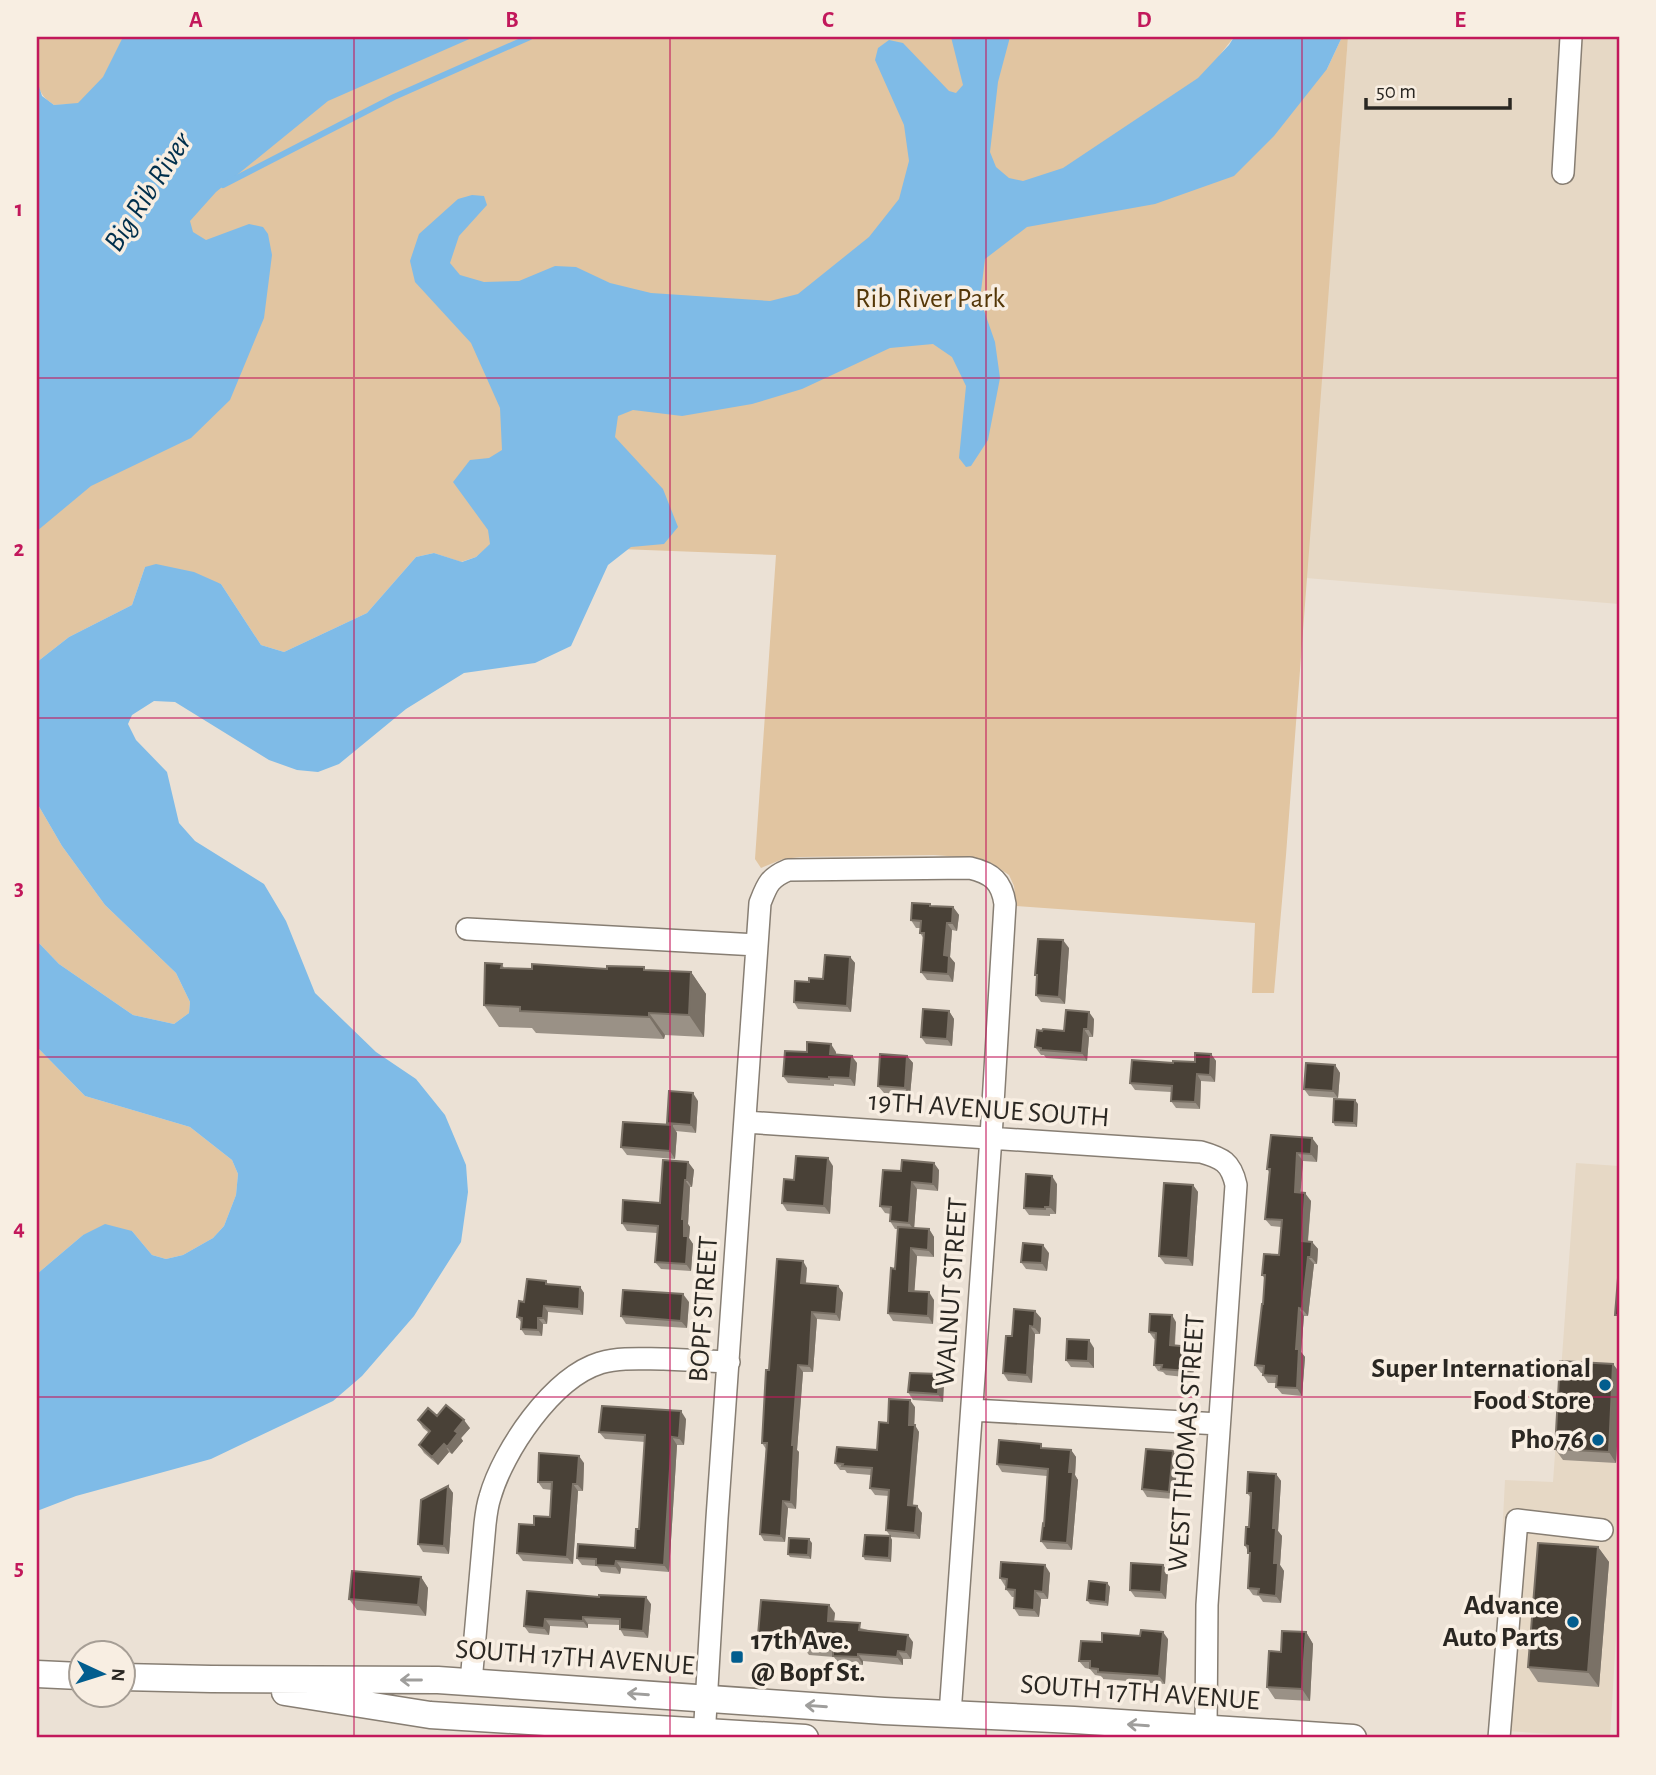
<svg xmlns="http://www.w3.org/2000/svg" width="1656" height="1775" viewBox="0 0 1656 1775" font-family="'Alegreya Sans',sans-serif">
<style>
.built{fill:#e6d8c5}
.green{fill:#e1c5a1}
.water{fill:#7fbbe7}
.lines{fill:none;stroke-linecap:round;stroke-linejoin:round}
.stream{stroke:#7fbbe7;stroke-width:6}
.minor-casing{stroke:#877e73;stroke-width:24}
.major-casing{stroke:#877e73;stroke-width:29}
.minor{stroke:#fff;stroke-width:21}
.major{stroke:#fff;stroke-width:26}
.wall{fill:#9a9186}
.shaded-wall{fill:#7a7166}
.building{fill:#494137;stroke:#7a7166;stroke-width:2}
.oneway{stroke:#9f9e9c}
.grid{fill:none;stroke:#c2185b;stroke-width:2;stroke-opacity:0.55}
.poi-dot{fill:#025d8e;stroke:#f8eee2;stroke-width:2.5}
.labels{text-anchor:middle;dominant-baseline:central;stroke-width:7;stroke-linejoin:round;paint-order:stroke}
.park-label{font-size:28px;fill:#543708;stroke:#f8eee2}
.street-label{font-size:28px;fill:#2a2722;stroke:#f8eee2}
.poi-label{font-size:28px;font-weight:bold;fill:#2a2722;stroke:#f8eee2;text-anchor:end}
.water-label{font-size:30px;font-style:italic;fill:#002f4c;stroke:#f8eee2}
.neatline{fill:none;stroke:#c2185b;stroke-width:2.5}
.grid-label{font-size:23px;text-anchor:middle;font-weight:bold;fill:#c2185b}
</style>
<rect width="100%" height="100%" fill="#ebe1d5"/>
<path class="built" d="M 1348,37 L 1619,37 L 1619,604 L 1306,578 Z
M 1576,1163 L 1619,1166 L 1619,1587 L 1610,1738 L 1492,1730 L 1505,1480 L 1553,1482 Z"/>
<path class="green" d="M 38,37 L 1234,37 L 1219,56 L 1327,69 L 1342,37 L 1348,37 L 1286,855 L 1274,993 L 1252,993 L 1255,923 L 1016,906 L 1014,886 L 1009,875 L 993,864 L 974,858 L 934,855 L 800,857 L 783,859 L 761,868 L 755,859 L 776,555 L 491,544 L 476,557 L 461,562 L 434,553 L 416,557 L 367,613 L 284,652 L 261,645 L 221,584 L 145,567 L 132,605 L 69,637 L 37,662 L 37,531 L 41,527 L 75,104 L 54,105 C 50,102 44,98 42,94 C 33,79 35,53 38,37 Z
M 37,803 L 62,846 L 105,905 L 176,973 L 190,1002 L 189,1013 L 174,1024 L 133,1015 L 59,964 L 37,941 Z
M 37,1047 L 85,1096 L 190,1127 L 232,1160 L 238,1174 L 236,1195 L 224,1226 L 213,1238 L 183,1255 L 166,1259 L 152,1255 L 132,1231 L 83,1235 L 37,1274 Z"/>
<path class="water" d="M 123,37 L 474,37 L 328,101 L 216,192 L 190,221 L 193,232 L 206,240 L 249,224 L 263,227 L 268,234 L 272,255 L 264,318 L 230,400 L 191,438 L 91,486 L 37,531 L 37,80 L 42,96 L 54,105 L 78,103 L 103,77 Z
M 951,37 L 1010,37 L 998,82 L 990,152 L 996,167 L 1009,178 L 1023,181 L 1063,168 L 1198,78 L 1229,45 L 1234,37 L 1342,37 L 1327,69 L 1274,136 L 1234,176 L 1155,204 L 1027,227 L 985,259 L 980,299 L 995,342 L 1000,378 L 988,440 L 971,466 L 966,467 L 959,458 L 966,386 L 952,357 L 933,344 L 890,348 L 802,389 L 752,404 L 682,416 L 633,410 L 618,416 L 615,437 L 663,489 L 678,527 L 664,544 L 631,547 L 608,565 L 571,646 L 535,663 L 464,673 L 406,709 L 339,764 L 318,772 L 297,770 L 269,760 L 175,702 L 154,701 L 132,715 L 128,724 L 136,740 L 167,772 L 179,823 L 195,841 L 264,884 L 286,921 L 315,993 L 376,1052 L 416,1079 L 445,1115 L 466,1165 L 468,1192 L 461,1242 L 414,1316 L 362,1376 L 333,1401 L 211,1459 L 76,1496 L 37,1511 L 37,1274 L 83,1235 L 105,1224 L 132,1231 L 152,1255 L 166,1259 L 183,1255 L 213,1238 L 224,1226 L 236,1195 L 238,1174 L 232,1160 L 190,1127 L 85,1096 L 37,1047 L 37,941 L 59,964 L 133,1015 L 174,1024 L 189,1013 L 190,1002 L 176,973 L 105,905 L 62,846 L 37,803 L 37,662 L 69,637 L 132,605 L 145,567 L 156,564 L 194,572 L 221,584 L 261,645 L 284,652 L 367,613 L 416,557 L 434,553 L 462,562 L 476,557 L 490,544 L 488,530 L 453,482 L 470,460 L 489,458 L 502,450 L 500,408 L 471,343 L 415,282 L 410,261 L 419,234 L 458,199 L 472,195 L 484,196 L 487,205 L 459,236 L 450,263 L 460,275 L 484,282 L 519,281 L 555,266 L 576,267 L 610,283 L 651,293 L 770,301 L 798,294 L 869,237 L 899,199 L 909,161 L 904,125 L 875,60 L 878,48 L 889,40 L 903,43 L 949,91 L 956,93 L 963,85 Z"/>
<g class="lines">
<path class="stream" d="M 223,185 L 394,97 L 530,37"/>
<defs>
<path id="minor" d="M 1563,173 L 1571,37
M 467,929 L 757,945
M 745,1122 L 1201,1152 C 1222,1158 1231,1162 1236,1185 L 1207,1605 L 1206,1729
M 972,1410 L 1219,1424
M 471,1682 L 485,1524 C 486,1515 487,1506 490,1497 C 503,1451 552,1378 600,1363 C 621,1357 642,1359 664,1359 C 686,1360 707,1361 729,1362
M 704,1738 L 717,1518 L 760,903 C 767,885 769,878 788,870 L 970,868 C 992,873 1002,882 1005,904 L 991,1137 L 950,1714
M 1499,1738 L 1517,1520 L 1602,1530"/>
<path id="major" d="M 37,1674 L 80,1676
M 122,1677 L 211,1679 L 438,1680 L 884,1711 L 1074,1720 L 1353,1738
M 285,1692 L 430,1715 L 805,1738"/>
</defs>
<use href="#minor" class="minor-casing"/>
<use href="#major" class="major-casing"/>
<use href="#minor" class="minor"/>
<use href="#major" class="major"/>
</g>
<path class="wall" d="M 930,904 L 931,906 L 953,907 L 959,915 L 957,931 L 952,930 L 950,957 L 955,963 L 953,982 L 927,980 L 921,972 L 924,939 L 920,933 L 920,928 L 916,928 L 911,920 Z
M 1069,948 L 1065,1004 L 1041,1002 L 1036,995 L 1037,977 L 1035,975 Z
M 850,957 L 855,963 L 851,1012 L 798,1009 L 794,1002 L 809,982 L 823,979 Z
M 502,964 L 504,968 L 532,969 L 691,972 L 706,994 L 704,1037 L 665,1035 L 664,1039 L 536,1033 L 532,1028 L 499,1027 L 484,1005 Z
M 949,1011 L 954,1019 L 952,1046 L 926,1044 L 921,1037 Z
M 1094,1019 L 1093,1037 L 1089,1037 L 1087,1061 L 1046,1058 L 1044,1055 L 1041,1055 L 1035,1047 L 1064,1031 Z
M 807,1052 L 836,1052 L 836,1055 L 857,1063 L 855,1086 L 834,1084 L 834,1086 L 788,1083 L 783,1076 Z
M 1211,1054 L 1216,1061 L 1215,1082 L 1201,1081 L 1200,1109 L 1176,1108 L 1171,1101 L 1171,1092 L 1135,1090 L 1130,1083 L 1195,1062 Z
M 907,1056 L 913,1063 L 910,1095 L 884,1093 L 878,1086 Z
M 1335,1065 L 1340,1073 L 1338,1098 L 1309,1096 L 1304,1089 Z
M 698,1101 L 696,1133 L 676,1131 L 677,1133 L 675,1159 L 627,1155 L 621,1147 L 668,1125 L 667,1123 Z
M 1358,1104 L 1357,1127 L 1335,1126 L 1333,1122 Z
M 1312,1138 L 1318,1146 L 1317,1162 L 1303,1161 L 1300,1193 L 1311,1201 L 1308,1242 L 1312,1242 L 1318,1249 L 1317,1264 L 1314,1264 L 1308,1316 L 1304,1316 L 1301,1352 L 1305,1357 L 1302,1396 L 1282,1394 L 1276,1387 L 1277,1383 L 1268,1383 L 1263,1375 L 1263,1373 L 1261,1373 L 1255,1365 L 1263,1304 L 1265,1279 L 1262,1275 L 1279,1255 L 1281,1227 L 1271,1226 L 1265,1219 L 1269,1172 L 1267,1169 Z
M 688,1162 L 694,1170 L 692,1187 L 690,1187 L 688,1224 L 690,1227 L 689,1238 L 693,1244 L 691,1271 L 661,1269 L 655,1262 L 657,1233 L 627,1231 L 622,1223 L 660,1203 Z
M 833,1166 L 830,1214 L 787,1211 L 782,1203 L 794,1180 Z
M 939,1170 L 938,1191 L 917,1189 L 914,1228 L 929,1229 L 934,1237 L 934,1257 L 917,1256 L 914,1291 L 934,1300 L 933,1324 L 893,1321 L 888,1313 L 895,1269 L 898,1229 L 895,1229 L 890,1221 L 891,1214 L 885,1213 L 880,1206 L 901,1171 Z
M 1057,1184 L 1056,1214 L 1050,1214 L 1050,1216 L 1029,1215 L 1024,1208 Z
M 1193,1185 L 1198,1192 L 1193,1266 L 1165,1264 L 1159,1256 Z
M 1049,1253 L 1047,1271 L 1026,1269 L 1021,1262 Z
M 807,1268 L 806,1283 L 838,1286 L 843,1293 L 840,1321 L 817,1319 L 813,1372 L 803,1372 L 797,1450 L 799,1452 L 796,1509 L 788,1508 L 785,1542 L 764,1541 L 760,1534 L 766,1449 L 762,1443 L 769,1370 Z
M 546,1281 L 548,1284 L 580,1287 L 584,1293 L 583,1315 L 548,1312 L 547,1324 L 543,1324 L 542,1336 L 525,1335 L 521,1329 L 522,1323 L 517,1317 L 524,1302 Z
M 689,1302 L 687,1328 L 626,1324 L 621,1316 Z
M 1041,1318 L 1040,1334 L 1035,1334 L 1032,1383 L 1008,1381 L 1003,1373 L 1012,1336 Z
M 1176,1322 L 1175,1346 L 1195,1353 L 1193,1378 L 1166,1375 L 1163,1372 L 1158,1371 L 1154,1365 L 1156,1339 L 1154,1339 L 1149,1332 Z
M 1094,1348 L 1094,1368 L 1071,1367 L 1066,1360 Z
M 1613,1364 L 1619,1372 L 1619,1412 L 1616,1463 L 1563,1460 L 1555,1449 Z
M 944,1382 L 943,1402 L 913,1400 L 908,1392 Z
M 915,1407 L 914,1425 L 919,1432 L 913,1506 L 922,1513 L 920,1539 L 891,1537 L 886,1530 L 889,1496 L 875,1495 L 870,1488 L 871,1475 L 847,1473 L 845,1470 L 840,1470 L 835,1463 L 877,1450 L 888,1423 Z
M 437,1416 L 470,1428 L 461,1438 L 463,1441 L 452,1454 L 449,1452 L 438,1465 L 424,1453 L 419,1445 L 429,1433 L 423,1428 L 418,1420 Z
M 686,1419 L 684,1445 L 677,1445 L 669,1572 L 621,1568 L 620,1574 L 601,1572 L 597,1566 L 582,1565 L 577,1558 L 635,1548 L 639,1529 L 645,1442 L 605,1439 L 599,1432 Z
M 1044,1448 L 1071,1450 L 1076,1457 L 1075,1475 L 1078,1480 L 1072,1550 L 1047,1549 L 1041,1541 L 1044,1525 L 1047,1476 L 1002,1472 L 997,1464 Z
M 1178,1459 L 1174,1499 L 1147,1497 L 1142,1489 Z
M 584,1463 L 583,1491 L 578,1491 L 573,1564 L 523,1561 L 517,1553 L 534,1525 L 550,1517 L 552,1490 L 543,1489 L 538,1482 Z
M 1276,1474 L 1281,1481 L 1278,1531 L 1282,1536 L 1280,1565 L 1284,1571 L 1281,1603 L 1263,1602 L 1259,1596 L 1253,1595 L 1248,1588 L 1250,1556 L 1245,1545 L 1249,1527 L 1251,1498 L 1247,1493 Z
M 448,1486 L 453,1493 L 449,1554 L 423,1552 L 418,1544 Z
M 890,1536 L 892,1540 L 891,1562 L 865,1560 L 863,1556 Z
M 812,1543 L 811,1559 L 790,1557 L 788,1554 Z
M 1598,1547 L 1609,1562 L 1599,1687 L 1538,1682 L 1528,1667 Z
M 1163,1565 L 1168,1572 L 1166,1599 L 1135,1597 L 1130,1590 Z
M 1050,1573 L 1048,1599 L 1041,1599 L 1039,1617 L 1019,1616 L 1014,1608 L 1015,1597 L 1012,1597 L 1006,1589 L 1006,1586 L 1005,1586 L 1000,1578 Z
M 421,1577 L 428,1588 L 426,1616 L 357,1610 L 349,1599 Z
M 1107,1583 L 1110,1587 L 1108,1606 L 1090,1604 L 1087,1600 Z
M 527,1591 L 651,1604 L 648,1638 L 624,1636 L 620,1629 L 620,1625 L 588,1624 L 588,1628 L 550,1626 L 549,1635 L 529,1633 L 524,1626 Z
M 835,1613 L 834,1621 L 913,1642 L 911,1659 L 903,1659 L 903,1665 L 863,1661 L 863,1665 L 838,1663 L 834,1657 L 809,1655 L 803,1647 L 804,1646 L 764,1643 L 758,1635 Z
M 1306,1632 L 1313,1644 L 1310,1701 L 1275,1699 L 1267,1687 Z
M 1168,1639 L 1165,1684 L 1103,1679 L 1101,1676 L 1095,1675 L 1090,1669 L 1085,1668 L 1079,1661 L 1102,1642 Z"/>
<path class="shaded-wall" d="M 953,907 L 959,915 L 957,931 L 952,923 Z
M 947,923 L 952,930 L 950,957 L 955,963 L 953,982 L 948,974 L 944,955 Z
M 1063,940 L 1069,948 L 1065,1004 L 1059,997 Z
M 850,957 L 855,963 L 851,1012 L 847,1006 Z
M 691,972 L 706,994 L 704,1037 L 689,1015 Z
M 949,1011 L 954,1019 L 952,1046 L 947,1039 Z
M 1089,1012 L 1094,1019 L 1093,1037 L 1088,1029 Z
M 649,1013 L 665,1035 L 664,1039 L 649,1017 Z
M 1084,1029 L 1089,1037 L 1087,1061 L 1082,1053 Z
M 831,1044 L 836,1052 L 835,1062 L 830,1054 Z
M 1211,1054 L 1216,1061 L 1215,1082 L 1210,1075 Z
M 852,1056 L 857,1063 L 855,1086 L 850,1078 Z
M 907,1056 L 913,1063 L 910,1095 L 905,1088 Z
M 1335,1065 L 1340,1073 L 1338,1098 L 1333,1091 Z
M 1197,1074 L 1201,1081 L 1200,1109 L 1195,1102 Z
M 693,1093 L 698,1101 L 696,1133 L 691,1125 Z
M 1355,1100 L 1358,1104 L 1357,1127 L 1354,1123 Z
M 672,1125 L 677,1133 L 675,1159 L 670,1151 Z
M 1312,1138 L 1318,1146 L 1317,1162 L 1311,1154 Z
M 1297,1153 L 1303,1161 L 1300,1200 L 1295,1192 Z
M 828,1158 L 833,1166 L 830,1214 L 824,1206 Z
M 688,1162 L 694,1170 L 692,1187 L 687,1180 Z
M 934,1163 L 939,1170 L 938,1191 L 933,1184 Z
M 1052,1176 L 1057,1184 L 1056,1214 L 1050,1207 Z
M 685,1180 L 690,1187 L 688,1224 L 690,1227 L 689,1238 L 693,1244 L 691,1271 L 686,1264 L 682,1219 Z
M 912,1182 L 917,1189 L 914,1230 L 909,1223 Z
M 1193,1185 L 1198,1192 L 1193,1266 L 1188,1258 Z
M 1305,1193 L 1311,1201 L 1307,1249 L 1302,1241 Z
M 929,1229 L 934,1237 L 934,1257 L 928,1250 Z
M 1312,1242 L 1318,1249 L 1317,1264 L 1311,1257 Z
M 1043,1245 L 1049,1253 L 1047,1271 L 1042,1263 Z
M 911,1248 L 917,1256 L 914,1298 L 909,1291 Z
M 1308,1257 L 1314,1264 L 1308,1316 L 1302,1309 Z
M 803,1261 L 807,1268 L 805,1290 L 801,1283 Z
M 838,1286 L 843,1293 L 840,1321 L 836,1314 Z
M 580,1287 L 584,1293 L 583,1315 L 579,1309 Z
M 929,1292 L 934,1300 L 933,1324 L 928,1316 Z
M 683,1294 L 689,1302 L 687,1328 L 681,1321 Z
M 544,1306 L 548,1312 L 547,1324 L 543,1318 Z
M 1299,1308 L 1304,1316 L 1301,1352 L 1305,1357 L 1302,1396 L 1297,1388 L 1296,1349 Z
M 1035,1311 L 1041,1318 L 1040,1334 L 1034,1327 Z
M 812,1312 L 817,1319 L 813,1372 L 809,1366 Z
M 1172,1315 L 1176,1322 L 1174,1351 L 1170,1345 Z
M 538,1318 L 543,1324 L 542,1336 L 538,1330 Z
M 1030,1326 L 1035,1334 L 1032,1383 L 1027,1375 Z
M 1089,1340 L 1094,1348 L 1094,1368 L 1088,1361 Z
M 1191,1347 L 1195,1353 L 1193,1378 L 1189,1371 Z
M 1613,1364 L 1619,1372 L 1619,1412 L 1616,1463 L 1609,1452 Z
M 798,1365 L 803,1372 L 797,1450 L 799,1452 L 796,1509 L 791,1502 L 792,1445 Z
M 939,1374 L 944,1382 L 943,1402 L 938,1394 Z
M 910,1400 L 915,1407 L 914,1431 L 909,1425 Z
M 681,1411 L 686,1419 L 684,1445 L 679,1438 Z
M 464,1420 L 470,1428 L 461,1438 L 463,1441 L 452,1454 L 447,1447 L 455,1431 Z
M 915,1425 L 919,1432 L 912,1512 L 908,1505 Z
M 672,1437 L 677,1445 L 669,1572 L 664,1565 Z
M 444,1444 L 449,1452 L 438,1465 L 432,1457 Z
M 1071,1450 L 1076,1457 L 1075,1475 L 1078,1480 L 1072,1550 L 1067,1543 Z
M 1173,1451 L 1178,1459 L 1174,1499 L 1169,1492 Z
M 579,1456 L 584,1463 L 583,1491 L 577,1484 Z
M 1276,1474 L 1281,1481 L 1278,1531 L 1282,1536 L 1280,1565 L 1284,1571 L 1281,1603 L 1276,1596 L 1273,1528 Z
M 573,1484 L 578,1491 L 573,1564 L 567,1557 Z
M 448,1486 L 453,1493 L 449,1554 L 444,1546 Z
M 783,1501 L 788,1508 L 785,1542 L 781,1536 Z
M 917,1506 L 922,1513 L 920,1539 L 915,1533 Z
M 890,1536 L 892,1540 L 891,1562 L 889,1558 Z
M 809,1539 L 812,1543 L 811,1559 L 808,1555 Z
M 1598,1547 L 1609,1562 L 1599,1687 L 1588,1672 Z
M 616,1561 L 621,1568 L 620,1574 L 615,1566 Z
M 1045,1565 L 1050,1573 L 1048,1599 L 1043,1592 Z
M 1163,1565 L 1168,1572 L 1166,1599 L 1161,1592 Z
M 421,1577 L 428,1588 L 426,1616 L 418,1605 Z
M 1107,1583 L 1110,1587 L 1108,1606 L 1106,1602 Z
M 1035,1591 L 1041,1599 L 1039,1617 L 1034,1610 Z
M 646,1597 L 651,1604 L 648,1638 L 643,1631 Z
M 829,1605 L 835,1613 L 833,1629 L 828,1621 Z
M 583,1617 L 588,1624 L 588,1628 L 583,1621 Z
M 545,1619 L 550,1626 L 549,1635 L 544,1628 Z
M 1163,1632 L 1168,1639 L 1165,1684 L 1159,1676 Z
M 1306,1632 L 1313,1644 L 1310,1701 L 1302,1689 Z
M 908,1635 L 913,1642 L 911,1659 L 906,1652 Z
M 898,1651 L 903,1659 L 903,1665 L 897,1657 Z
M 858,1654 L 863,1661 L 863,1665 L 858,1657 Z"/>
<path class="building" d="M 912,903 L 930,904 L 930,906 L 953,907 L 952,923 L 947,923 L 944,955 L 949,956 L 948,974 L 921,972 L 924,933 L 920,933 L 921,921 L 911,920 Z
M 1038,939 L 1063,940 L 1059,997 L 1036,995 L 1037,975 L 1035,975 Z
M 825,955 L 850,957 L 847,1006 L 794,1002 L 795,981 L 809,982 L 809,978 L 823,979 Z
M 485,963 L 502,964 L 501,968 L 532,969 L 532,964 L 607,969 L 607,966 L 644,967 L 644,970 L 691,972 L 689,1015 L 649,1013 L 649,1017 L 520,1011 L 520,1007 L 484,1005 Z
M 923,1009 L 949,1011 L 947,1039 L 921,1037 Z
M 1066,1010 L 1089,1012 L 1088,1029 L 1084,1029 L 1082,1053 L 1041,1050 L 1041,1048 L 1035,1047 L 1037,1030 L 1042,1031 L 1043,1029 L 1064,1031 Z
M 807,1042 L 831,1044 L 830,1054 L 852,1056 L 850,1078 L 829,1077 L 829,1079 L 783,1076 L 785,1051 L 807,1052 Z
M 1195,1053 L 1211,1054 L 1210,1075 L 1197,1074 L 1195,1102 L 1171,1101 L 1172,1086 L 1130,1083 L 1132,1060 L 1173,1063 L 1173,1061 L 1195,1062 Z
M 880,1054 L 907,1056 L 905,1088 L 878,1086 Z
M 1306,1063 L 1335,1065 L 1333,1091 L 1304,1089 Z
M 669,1091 L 693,1093 L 691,1125 L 667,1123 Z
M 1334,1099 L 1355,1100 L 1354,1123 L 1333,1122 Z
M 623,1122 L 672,1125 L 670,1151 L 621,1147 Z
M 1271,1135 L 1312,1138 L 1311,1154 L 1297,1153 L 1295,1192 L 1305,1193 L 1302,1241 L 1312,1242 L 1311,1257 L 1308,1257 L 1302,1309 L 1299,1308 L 1296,1349 L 1299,1349 L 1297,1388 L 1276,1387 L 1277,1376 L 1263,1375 L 1264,1366 L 1255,1365 L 1262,1304 L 1263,1304 L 1265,1275 L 1262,1275 L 1264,1254 L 1279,1255 L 1282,1220 L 1265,1219 L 1270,1169 L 1267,1169 Z
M 796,1156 L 828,1158 L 824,1206 L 782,1203 L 784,1179 L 794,1180 Z
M 663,1160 L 688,1162 L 687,1180 L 685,1180 L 682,1219 L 684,1219 L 684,1236 L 688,1236 L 686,1264 L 655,1262 L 658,1226 L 622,1223 L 623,1200 L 660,1203 Z
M 902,1160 L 934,1163 L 933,1184 L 912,1182 L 909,1223 L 890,1221 L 891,1207 L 880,1206 L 883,1170 L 901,1171 Z
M 1026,1174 L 1052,1176 L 1050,1207 L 1045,1207 L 1045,1209 L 1024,1208 Z
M 1164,1183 L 1193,1185 L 1188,1258 L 1159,1256 Z
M 898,1227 L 929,1229 L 928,1250 L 911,1248 L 909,1291 L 929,1292 L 928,1316 L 888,1313 L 891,1268 L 895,1269 Z
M 1023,1243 L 1043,1245 L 1042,1263 L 1021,1262 Z
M 777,1259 L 803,1261 L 801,1283 L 838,1286 L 836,1314 L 812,1312 L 809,1366 L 798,1365 L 792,1445 L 794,1445 L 791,1502 L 783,1501 L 781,1536 L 760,1534 L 767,1443 L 762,1443 L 766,1370 L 769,1370 Z
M 1618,1278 L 1619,1278 L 1619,1315 L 1615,1315 Z
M 527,1279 L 546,1281 L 546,1284 L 580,1287 L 579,1309 L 544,1306 L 543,1318 L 538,1318 L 538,1330 L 521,1329 L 522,1318 L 517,1317 L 519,1301 L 524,1302 Z
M 623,1290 L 683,1294 L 681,1321 L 621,1316 Z
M 1014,1309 L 1035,1311 L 1034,1327 L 1030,1326 L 1027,1375 L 1003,1373 L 1006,1336 L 1012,1336 Z
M 1150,1314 L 1172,1315 L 1170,1345 L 1191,1347 L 1189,1371 L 1161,1369 L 1162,1365 L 1154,1365 L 1156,1333 L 1149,1332 Z
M 1067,1339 L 1089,1340 L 1088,1361 L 1066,1360 Z
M 1560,1361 L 1613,1364 L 1609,1452 L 1555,1449 Z
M 910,1373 L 939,1374 L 938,1394 L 908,1392 Z
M 889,1399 L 910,1400 L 909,1425 L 915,1425 L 908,1505 L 917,1506 L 915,1533 L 886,1530 L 889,1490 L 870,1488 L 872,1468 L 842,1466 L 843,1464 L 835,1463 L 837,1447 L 877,1450 L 879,1422 L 888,1423 Z
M 446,1405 L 464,1420 L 455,1431 L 458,1433 L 447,1447 L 444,1444 L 432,1457 L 419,1445 L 430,1431 L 418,1420 L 428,1408 L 437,1416 Z
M 602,1406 L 681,1411 L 679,1438 L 672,1437 L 664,1565 L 616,1561 L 615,1566 L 596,1565 L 596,1559 L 577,1558 L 578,1544 L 635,1548 L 636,1529 L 639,1529 L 645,1435 L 599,1432 Z
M 999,1440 L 1041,1444 L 1041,1448 L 1071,1450 L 1069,1472 L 1073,1472 L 1067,1543 L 1041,1541 L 1043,1524 L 1044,1525 L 1048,1469 L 997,1464 Z
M 1146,1449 L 1173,1451 L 1169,1492 L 1142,1489 Z
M 539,1453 L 579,1456 L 577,1484 L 573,1484 L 567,1557 L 517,1553 L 519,1524 L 534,1525 L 534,1516 L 550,1517 L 552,1482 L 538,1482 Z
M 1248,1472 L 1276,1474 L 1273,1528 L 1276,1528 L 1274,1563 L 1278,1563 L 1276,1596 L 1258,1594 L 1259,1589 L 1248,1588 L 1250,1553 L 1248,1553 L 1248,1546 L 1245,1545 L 1246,1527 L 1249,1527 L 1251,1493 L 1247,1493 Z
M 448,1486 L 444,1546 L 418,1544 L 421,1500 Z
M 865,1535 L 890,1536 L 889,1558 L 863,1556 Z
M 789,1538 L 809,1539 L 808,1555 L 788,1554 Z
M 1538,1543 L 1598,1547 L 1588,1672 L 1528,1667 Z
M 1001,1562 L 1045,1565 L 1043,1592 L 1035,1591 L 1034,1610 L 1014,1608 L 1015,1590 L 1006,1589 L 1007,1579 L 1000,1578 Z
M 1131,1563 L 1163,1565 L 1161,1592 L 1130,1590 Z
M 352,1571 L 421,1577 L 418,1605 L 349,1599 Z
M 1089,1581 L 1107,1583 L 1106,1602 L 1087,1600 Z
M 527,1591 L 599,1597 L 599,1595 L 646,1597 L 643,1631 L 620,1629 L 620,1619 L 583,1617 L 583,1621 L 545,1619 L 544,1628 L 524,1626 Z
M 761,1600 L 829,1605 L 828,1621 L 860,1623 L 859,1630 L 908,1635 L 906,1652 L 898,1651 L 897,1657 L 858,1654 L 858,1657 L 833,1656 L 833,1650 L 803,1647 L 804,1639 L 758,1635 Z
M 1141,1630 L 1163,1632 L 1159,1676 L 1098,1672 L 1098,1669 L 1090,1668 L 1090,1661 L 1079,1661 L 1081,1641 L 1102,1642 L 1102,1633 L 1140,1636 Z
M 1282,1631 L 1306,1632 L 1302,1689 L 1267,1687 L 1269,1651 L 1281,1652 Z"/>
<defs><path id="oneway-shaft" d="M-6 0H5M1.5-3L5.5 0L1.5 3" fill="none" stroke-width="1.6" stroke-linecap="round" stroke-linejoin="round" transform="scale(1.75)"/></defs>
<g class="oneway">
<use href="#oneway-shaft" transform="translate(411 1680) rotate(-180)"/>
<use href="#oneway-shaft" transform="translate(638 1694) rotate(-176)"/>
<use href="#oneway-shaft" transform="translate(816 1706) rotate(-176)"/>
<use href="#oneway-shaft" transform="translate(1138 1725) rotate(-176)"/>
</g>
<path class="grid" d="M 354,37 L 354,1738M 670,37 L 670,1738M 986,37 L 986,1738M 1302,37 L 1302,1738M 37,378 L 1619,378M 37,718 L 1619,718M 37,1057 L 1619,1057M 37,1397 L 1619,1397"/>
<g class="poi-dot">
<circle cx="1605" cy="1385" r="7"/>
<circle cx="1598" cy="1440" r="7"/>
<circle cx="1573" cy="1622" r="7"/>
<rect x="730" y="1650" width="14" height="14" rx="3.5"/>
</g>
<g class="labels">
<g class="park-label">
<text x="930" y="299">Rib River Park</text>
</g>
<g class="street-label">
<text transform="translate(989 1110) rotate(4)">19TH AVENUE SOUTH</text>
<text transform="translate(952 1292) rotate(-86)">WALNUT STREET</text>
<text transform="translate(704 1309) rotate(-86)">BOPF STREET</text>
<text transform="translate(1187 1443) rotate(-86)">WEST THOMAS STREET</text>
<text transform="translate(575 1658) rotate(4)">SOUTH 17TH AVENUE</text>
<text transform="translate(1140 1693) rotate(4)">SOUTH 17TH AVENUE</text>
</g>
<g class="poi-label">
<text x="1591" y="1369">Super International<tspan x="1591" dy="32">Food Store</tspan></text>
<text x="1584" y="1440">Pho 76</text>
<text x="1559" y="1606">Advance<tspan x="1559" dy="32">Auto Parts</tspan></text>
<text x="751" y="1641" text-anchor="start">17th Ave.<tspan x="751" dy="32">@ Bopf St.</tspan></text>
</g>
<g class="water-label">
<text transform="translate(148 192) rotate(-57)">Big Rib River</text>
</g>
</g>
<rect width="1656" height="1775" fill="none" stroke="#f8eee2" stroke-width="77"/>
<g transform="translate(102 1674) rotate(94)"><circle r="33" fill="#f8eee2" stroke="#a69e95" stroke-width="2"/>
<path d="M0-5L12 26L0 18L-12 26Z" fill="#025d8e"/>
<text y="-10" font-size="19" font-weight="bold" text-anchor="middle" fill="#2a2722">N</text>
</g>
<path d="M1366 98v10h144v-10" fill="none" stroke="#2a2722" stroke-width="3.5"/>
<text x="1376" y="98" font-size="21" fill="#2a2722" stroke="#f8eee2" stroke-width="5" paint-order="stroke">50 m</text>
<rect x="38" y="38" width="1580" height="1698" class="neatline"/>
<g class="grid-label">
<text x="196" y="27">A</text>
<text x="512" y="27">B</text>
<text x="828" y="27">C</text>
<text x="1144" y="27">D</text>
<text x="1460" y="27">E</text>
<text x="19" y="216">1</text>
<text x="19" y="556">2</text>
<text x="19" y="895">3</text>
<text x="19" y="1235">4</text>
<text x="19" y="1575">5</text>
</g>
</svg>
